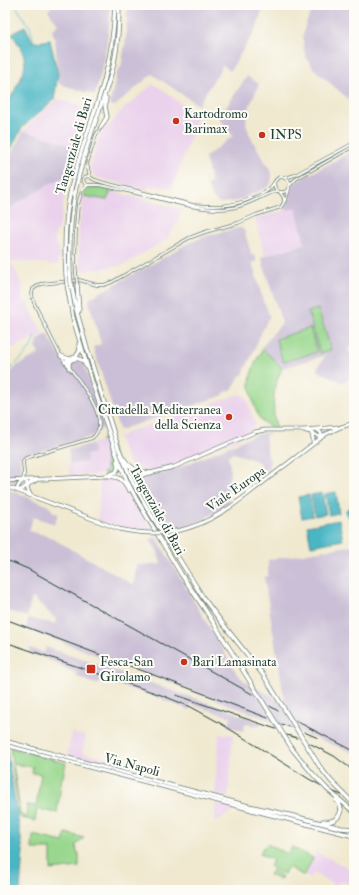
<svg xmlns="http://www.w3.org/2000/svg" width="359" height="895" viewBox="0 0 359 895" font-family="'IM FELL Double Pica',serif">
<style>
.built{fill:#ead1ec}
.industrial{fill:#cabfd6}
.green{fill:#98d78d;stroke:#5c8a60;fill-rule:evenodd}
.water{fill:#49b6c4;stroke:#347a7c}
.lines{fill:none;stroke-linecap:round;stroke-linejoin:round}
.stream{stroke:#49b6c4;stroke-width:1}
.minor-casing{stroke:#68796b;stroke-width:3.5}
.major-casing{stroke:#68796b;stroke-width:4.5}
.highway-casing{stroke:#68796b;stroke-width:5}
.minor{stroke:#fff;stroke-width:2}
.major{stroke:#fff;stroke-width:3}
.highway{stroke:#fff;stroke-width:3.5}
.rail{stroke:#1f3d34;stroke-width:1}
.minor-bridge-casing{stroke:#68796b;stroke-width:3.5;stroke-linecap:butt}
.major-bridge-casing{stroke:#68796b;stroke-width:4.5;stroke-linecap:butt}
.highway-bridge-casing{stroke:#68796b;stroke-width:5;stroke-linecap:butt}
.minor-bridge{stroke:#fff;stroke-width:2}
.major-bridge{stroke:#fff;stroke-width:3}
.highway-bridge{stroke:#fff;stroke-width:3.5}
.poi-dot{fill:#c8321e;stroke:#fdfcf7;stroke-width:1.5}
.labels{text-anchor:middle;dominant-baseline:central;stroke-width:4;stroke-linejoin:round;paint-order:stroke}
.poi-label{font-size:13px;fill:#1f3d34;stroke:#fdfcf7;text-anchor:start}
.street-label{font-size:13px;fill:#1f3d34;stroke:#fdfcf7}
</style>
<rect width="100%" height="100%" fill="#fdfcf7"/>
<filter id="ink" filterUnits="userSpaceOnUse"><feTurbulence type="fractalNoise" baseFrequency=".025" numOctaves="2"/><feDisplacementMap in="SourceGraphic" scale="8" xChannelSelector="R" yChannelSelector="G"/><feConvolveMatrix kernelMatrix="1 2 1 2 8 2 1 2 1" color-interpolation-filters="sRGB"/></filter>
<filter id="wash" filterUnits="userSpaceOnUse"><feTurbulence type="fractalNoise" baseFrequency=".012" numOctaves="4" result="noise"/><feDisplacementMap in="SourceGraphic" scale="16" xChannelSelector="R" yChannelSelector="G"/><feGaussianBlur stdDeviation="0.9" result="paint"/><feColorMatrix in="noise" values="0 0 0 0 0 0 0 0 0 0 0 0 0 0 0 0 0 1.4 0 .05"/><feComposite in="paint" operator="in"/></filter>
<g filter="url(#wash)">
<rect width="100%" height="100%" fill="#f0e9d0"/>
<path class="built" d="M 153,84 L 157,86 L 194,113 L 196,118 L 195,125 L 172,189 L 149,185 L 147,190 L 96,177 L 92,173 L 90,167 L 99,138 L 102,131 L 112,123 L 119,113 Z
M 57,99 L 88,108 L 75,146 L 23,131 Z
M 69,175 L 65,191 L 61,220 L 54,237 L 57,247 L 59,249 L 59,265 L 57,265 L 28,262 L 5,262 L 5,211 L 51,183 Z
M 95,187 L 181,209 L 179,218 L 172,231 L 167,238 L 161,243 L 125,264 L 119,266 L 84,271 L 80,269 L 79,258 L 79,226 L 83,196 L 86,191 L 90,188 Z
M 296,207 L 305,244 L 265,256 L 255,219 Z
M 5,265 L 13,265 L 14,268 L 23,287 L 22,299 L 24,302 L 27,302 L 43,334 L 5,351 Z
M 239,394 L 246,397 L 255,424 L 248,433 L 242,437 L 178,463 L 163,468 L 154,470 L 142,470 L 135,467 L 128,461 L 118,437 L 123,436 L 123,434 Z
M 106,440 L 106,472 L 104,473 L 104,474 L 70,476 L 68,464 L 70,464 L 94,449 L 91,444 Z
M 113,477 L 118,478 L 126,485 L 153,532 L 146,532 L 124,528 L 98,520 L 100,478 Z
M 72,733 L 86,736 L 82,753 L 131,763 L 129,771 L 67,755 Z
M 219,734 L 233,735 L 228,798 L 215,794 Z
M 215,803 L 237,809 L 215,822 Z
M 316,852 L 353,870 L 354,869 L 354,884 L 353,886 L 343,881 L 336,884 L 336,887 L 333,888 L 333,884 L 313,873 L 310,878 L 304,876 Z"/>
<path class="industrial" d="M 50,5 L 110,5 L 110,18 L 107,42 L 102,68 L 95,95 L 59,84 L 55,40 L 52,29 L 58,25 L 48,10 L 52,7 Z
M 127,5 L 264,5 L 256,29 L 230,71 L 223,65 L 198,105 L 152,74 L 115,106 L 113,106 L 110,105 L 110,102 L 117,73 L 120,68 L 121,67 L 126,39 L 127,17 Z
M 315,5 L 354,5 L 354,104 L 313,68 L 307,59 L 304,50 L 303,39 L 304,29 L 309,16 Z
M 247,76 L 259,84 L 247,113 L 246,123 L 249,133 L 254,143 L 272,173 L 272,178 L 271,183 L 268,187 L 237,201 L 219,203 L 212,197 L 207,185 L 212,182 L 210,177 L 205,157 L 233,136 L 219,118 Z
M 23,131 L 75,146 L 70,163 L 72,164 L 69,175 L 51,183 L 5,211 L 5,165 Z
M 354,150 L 354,347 L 348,349 L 349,352 L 354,351 L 354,378 L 342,382 L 316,370 L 326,355 L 282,368 L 263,349 L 260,349 L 282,323 L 261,257 L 305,244 L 296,208 L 285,210 L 294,183 Z
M 238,228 L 241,228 L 244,230 L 252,256 L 255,255 L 257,262 L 252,262 L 264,304 L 265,304 L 270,318 L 268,318 L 250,359 L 242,376 L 240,375 L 234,387 L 231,390 L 224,393 L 224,395 L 120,430 L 119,429 L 93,347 L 101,344 L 89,302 L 89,300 L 90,298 L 179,249 L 179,248 L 190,242 L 206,236 Z
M 47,334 L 65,364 L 75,359 L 80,361 L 84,364 L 104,427 L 92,436 L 20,457 L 21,486 L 5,482 L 5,378 L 18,365 L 39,354 L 36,348 L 38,339 Z
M 271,432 L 265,436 L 268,456 L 270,460 L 268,470 L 260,471 L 260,464 L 257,461 L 234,453 L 228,455 L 230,466 L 228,503 L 216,512 L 195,524 L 164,531 L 140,489 L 138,483 L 146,476 L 166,473 L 190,463 L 255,435 Z
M 91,444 L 94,450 L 92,450 L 93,453 L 86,455 L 87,462 L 70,464 L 68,450 Z
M 5,488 L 47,505 L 55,513 L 58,513 L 55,524 L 33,517 L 29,531 L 48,536 L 134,585 L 136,565 L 161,564 L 157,550 L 151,542 L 151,539 L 156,537 L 237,674 L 246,682 L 285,703 L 264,577 L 268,576 L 268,560 L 354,545 L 354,753 L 212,698 L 26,629 L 28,618 L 55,624 L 56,619 L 32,597 L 27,617 L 5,610 Z
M 46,647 L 237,713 L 237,714 L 260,722 L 261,723 L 260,727 L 246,723 L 243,731 L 228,726 L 231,717 L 191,704 L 189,710 L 163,700 L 163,698 L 159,698 L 121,686 L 99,681 L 98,684 L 92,683 L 76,676 L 77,673 L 73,672 L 52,661 L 29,653 L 30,648 L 44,653 Z"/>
<path class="green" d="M 95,187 L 111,191 L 107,200 L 83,196 C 86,191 89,188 95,187 Z
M 318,309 L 331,350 L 320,353 L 312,329 L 313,329 L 308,312 Z
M 310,328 L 317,352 L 283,362 L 276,339 Z
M 263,349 L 282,368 C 272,390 272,404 276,428 C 271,427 264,424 260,419 C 255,411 249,390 250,380 C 252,368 257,359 263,349 Z
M 108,437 L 117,464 L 116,470 L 110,474 L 104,474 L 103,473 L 106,472 L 106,440 L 102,441 L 101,440 Z
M 10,748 L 66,763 L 63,777 L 62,777 L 57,813 L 37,809 L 35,821 L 21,818 L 19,813 ZM 13,764 L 33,767 L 32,773 L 41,774 L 36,806 L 27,805 L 26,818 L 23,816 L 20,811 Z
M 66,833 L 84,838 L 76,845 L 77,853 L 79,853 L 79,867 L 51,870 L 51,849 L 32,849 L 33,835 L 63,842 Z
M 267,844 L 288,854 L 292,847 L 313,858 L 304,876 L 288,867 L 284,874 L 270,867 L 273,860 L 260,854 L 263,847 L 264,848 Z
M 272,870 L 282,876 L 280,880 L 269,875 Z"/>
<path class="water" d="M 25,26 L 33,42 L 38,42 L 50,40 L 58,74 L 54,100 L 36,115 L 22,128 L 5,160 L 5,109 L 21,78 L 24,69 L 25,63 L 24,57 L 21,48 L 12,34 Z
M 336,492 L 339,513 L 329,515 L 325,494 Z
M 322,493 L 326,514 L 315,516 L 311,495 Z
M 309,495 L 313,516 L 302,518 L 298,497 Z
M 350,507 L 354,508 L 354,518 L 349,518 L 346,515 L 346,510 Z
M 339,520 L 343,540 L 311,546 L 307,526 Z
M 5,739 L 23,851 L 20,890 L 5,890 Z"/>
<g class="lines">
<path class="stream" d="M 15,5 L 30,27 L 34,42
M 5,373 C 17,362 32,353 35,336"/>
</g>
</g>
<g filter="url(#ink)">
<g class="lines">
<defs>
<path id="minor" d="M 90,177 L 87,164 L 96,135 L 101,127
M 274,184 L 276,190 C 280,193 284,193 288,190
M 290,185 L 296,179 L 354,146
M 277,191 C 261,195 248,206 231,208 C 208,211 188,206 165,200 C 143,195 121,189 99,185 L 86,185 L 84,182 L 83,179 L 85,177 L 88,176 L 95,180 L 101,182 L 193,205 C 215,207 232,207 252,198 C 257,196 264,194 268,190 C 273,186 274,181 278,178 L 281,177 L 285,178 L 295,175 L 354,143
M 280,192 L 284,198 L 284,202
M 76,272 L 75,261 L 76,228 L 78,204 L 82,191 L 88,185
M 23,480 L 24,474 L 23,461 L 26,458 L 92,438 C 116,420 72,373 61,356 C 53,343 47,329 40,315 C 36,307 30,298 33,289 L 41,284 L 79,280 L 97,285 L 104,285 L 112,282 L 189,238 L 205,232 L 238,223 L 256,215 L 281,207 C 285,202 291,188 289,182 C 288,180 287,179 285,178"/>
<path id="major" d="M 317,429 L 337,427
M 306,431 L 311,432 L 321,438
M 311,432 L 313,438 L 313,444
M 150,473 L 174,467 L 255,432 L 265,430 L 304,430 L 315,429 L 318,430 L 321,433 L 321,438
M 5,481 L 106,476
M 5,486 L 119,529
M 18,491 C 16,485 21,482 25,480 C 29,484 26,490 30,494
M 18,491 C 25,489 28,483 35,481
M 244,497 L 326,434 L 341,427 L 354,423
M 5,741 L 253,807
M 5,745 L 252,810"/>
<path id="highway" d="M 101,127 L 107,117 L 105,106 L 106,98
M 70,273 C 69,241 70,210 78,179 C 87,140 104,102 114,63 C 118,44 119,24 119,5
M 66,274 C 64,245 65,217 71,189 C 79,152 94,117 104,81 C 111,56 114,30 115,5
M 71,283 L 76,309 L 86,345 L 118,447 L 133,483 L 149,511 L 204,599 L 223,624 L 246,653 L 264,676
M 67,284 L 73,318 L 92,382 L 116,453 L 127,481 L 137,500 L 181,574 L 206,611 L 251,683
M 77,284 L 79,311
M 61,356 L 69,359 L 76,357 L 80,350 L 79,344
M 65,362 C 74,360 80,354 86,366
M 69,368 L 69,364 L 70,361
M 124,459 C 130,469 139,471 150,473
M 106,476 L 116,472 L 118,468 L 117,461
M 109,476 C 121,477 123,480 129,490
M 139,490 C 135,480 138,476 148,473
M 253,807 L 289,815 L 341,828 L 354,829
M 252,810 L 354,836
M 323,821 C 332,823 340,819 341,809"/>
</defs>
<use href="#minor" class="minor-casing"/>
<use href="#major" class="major-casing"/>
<use href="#highway" class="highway-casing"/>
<use href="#minor" class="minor"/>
<use href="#major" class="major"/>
<use href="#highway" class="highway"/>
<path class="rail" d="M 5,560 L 14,563 L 28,569 L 252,694
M 5,619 L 268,718
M 5,642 L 161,695 L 191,707 L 220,723 L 309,779 L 329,790 L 354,800
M 176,695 L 276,729
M 270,706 L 278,711
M 296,721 L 354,751
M 281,724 L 290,727
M 304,732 L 318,738
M 287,735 L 297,738
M 309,743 L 334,756 L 354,771"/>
<defs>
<path id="minor-bridge" d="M 76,272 L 77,284"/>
<path id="major-bridge" d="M 119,529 C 170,540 204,528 244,497"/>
<path id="highway-bridge" d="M 70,273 L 71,283
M 66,274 L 67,284
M 264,676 L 320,767 L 331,781 L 354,804
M 251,683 L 293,750 L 312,773 L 327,789 L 354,812
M 336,800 L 339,803 L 341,809"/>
</defs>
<use href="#minor-bridge" class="minor-bridge-casing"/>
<use href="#major-bridge" class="major-bridge-casing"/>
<use href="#highway-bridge" class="highway-bridge-casing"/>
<use href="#minor-bridge" class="minor-bridge"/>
<use href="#major-bridge" class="major-bridge"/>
<use href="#highway-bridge" class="highway-bridge"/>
</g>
</g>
<g class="poi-dot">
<circle cx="176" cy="121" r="4"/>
<circle cx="262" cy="135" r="4"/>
<circle cx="229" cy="417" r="4"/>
<circle cx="184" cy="662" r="4"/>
<rect x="86" y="664" width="10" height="10" rx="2"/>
</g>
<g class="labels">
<g class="poi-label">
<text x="184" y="114">Kartodromo<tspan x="184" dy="15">Barimax</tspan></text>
<text x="270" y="135">INPS</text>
<text x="221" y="410" text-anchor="end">Cittadella Mediterranea<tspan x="221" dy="15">della Scienza</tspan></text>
<text x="100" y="662">Fesca-San<tspan x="100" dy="15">Girolamo</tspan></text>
<text x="192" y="662">Bari Lamasinata</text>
</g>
<g class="street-label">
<text transform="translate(74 146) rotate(-74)">Tangenziale di Bari</text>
<text transform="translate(236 489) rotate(-35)">Viale Europa</text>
<text transform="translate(157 510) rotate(61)">Tangenziale di Bari</text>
<text transform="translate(132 765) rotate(15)">Via Napoli</text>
</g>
</g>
<rect width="359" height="895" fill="none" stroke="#fdfcf7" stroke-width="20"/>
</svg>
